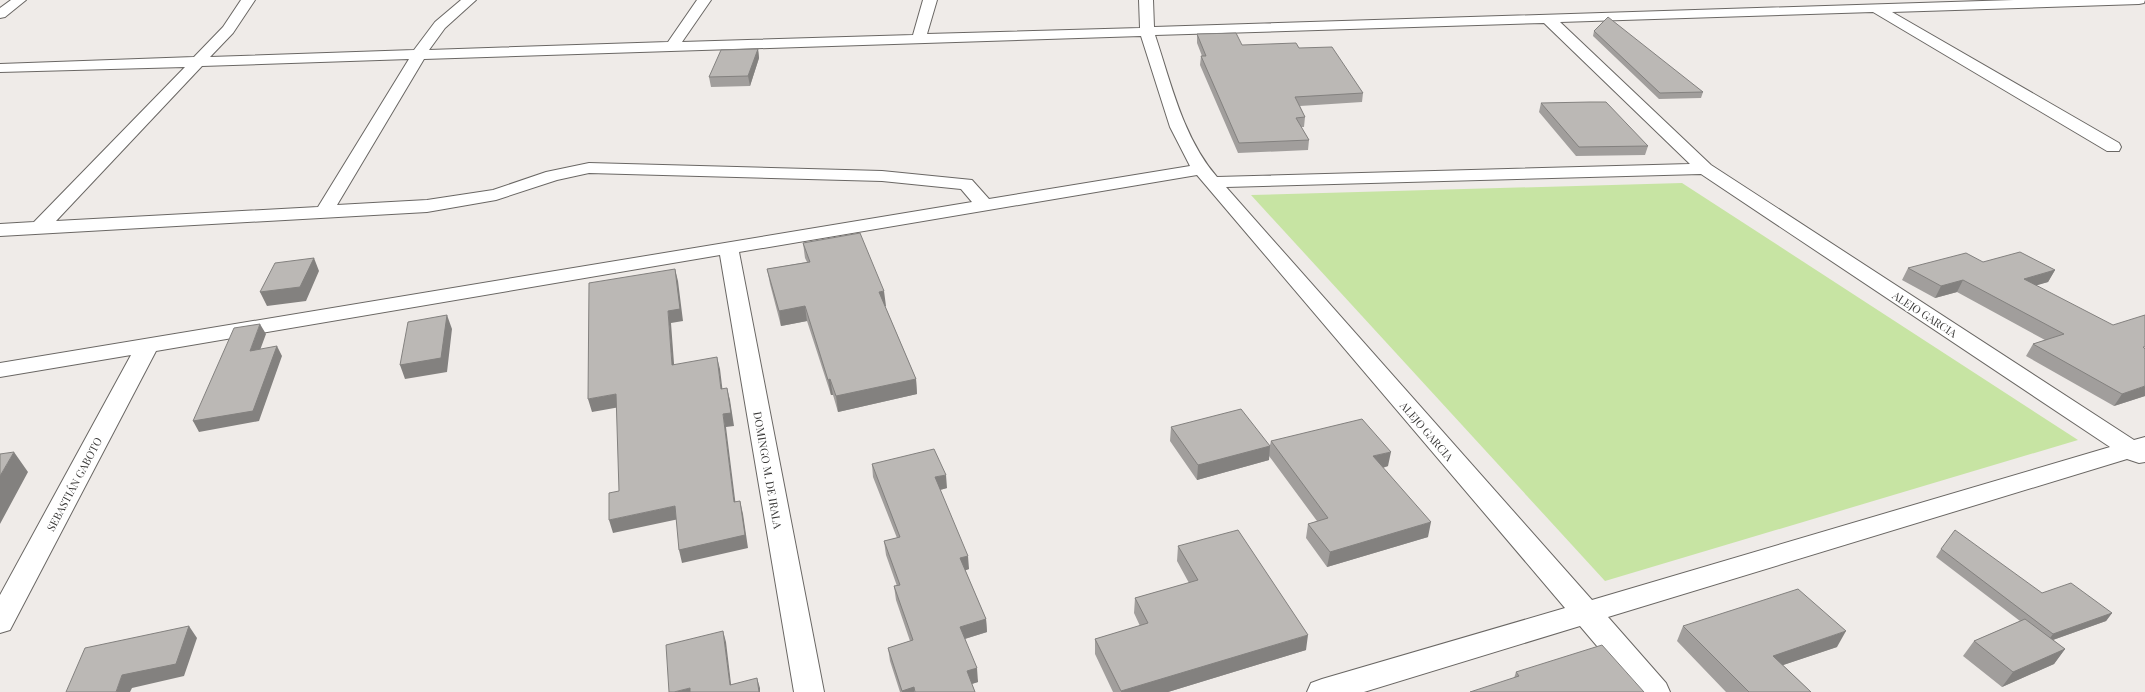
<svg xmlns="http://www.w3.org/2000/svg" width="2145" height="692" viewBox="0 0 2145 692" font-family="'Playfair Display',serif">
<style>
.green{fill:#c7e4a3}
.lines{fill:none;stroke-linecap:round;stroke-linejoin:round}
.minor-casing{stroke:#6a6764;stroke-width:2}
.minor{fill:#fff;fill-rule:evenodd}
.wall{fill:#a19e9c}
.shaded-wall{fill:#83817f}
.building{fill:#bbb8b5;stroke:#83817f}
.labels{text-anchor:middle;dominant-baseline:central;stroke-width:3;stroke-linejoin:round;paint-order:stroke}
.street-label{font-size:11px;fill:#3a3938;stroke:#fff}
</style>
<rect width="100%" height="100%" fill="#efebe8"/>
<path class="green" d="M 1682,183 L 2078,440 L 1605,581 L 1251,195 Z"/>
<g class="lines">
<defs>
<path id="minor" d="M 11,0 L 26,0 L 5,17 L 0,18 L 0,8 Z
M 241,0 L 255,0 L 233,33 L 210,57 L 414,50 L 435,22 L 461,0 L 476,0 L 445,28 L 429,50 L 668,42 L 697,0 L 711,0 L 682,42 L 913,35 L 923,0 L 937,0 L 927,34 L 1140,28 L 1139,0 L 1153,0 L 1154,27 L 2014,0 L 2145,0 L 2144,3 L 2139,4 L 1892,12 L 2119,143 L 2121,147 L 2119,151 L 2107,151 L 1873,12 L 1560,22 L 1711,165 L 2134,440 L 2145,437 L 2145,462 L 2139,463 L 2127,459 L 1608,617 L 1666,683 L 1670,692 L 1636,692 L 1580,626 L 1364,692 L 1307,692 L 1311,683 L 1322,679 L 1565,608 L 1197,175 L 739,252 L 824,692 L 794,692 L 720,255 L 156,351 L 10,630 L 0,633 L 0,595 L 131,355 L 0,377 L 0,363 L 972,202 L 961,189 L 882,181 L 589,173 L 557,180 L 496,200 L 427,212 L 0,236 L 0,224 L 34,222 L 185,67 L 0,72 L 0,64 L 194,57 L 223,27 ZM 1544,23 L 1690,164 L 1217,177 C 1183,138 1171,83 1155,35 ZM 1141,36 L 1170,127 L 1190,166 L 989,199 L 972,180 L 882,171 L 589,163 L 546,172 L 493,190 L 427,200 L 337,205 L 424,59 ZM 409,59 L 318,207 L 56,221 L 202,66 ZM 1701,174 L 2110,447 L 1592,600 L 1226,187 Z"/>
</defs>
<use href="#minor" class="minor-casing"/>
<use href="#minor" class="minor"/>
</g>
<path class="wall" d="M 1594,31 L 1703,92 L 1701,98 L 1659,99 L 1593,36 Z
M 1197,34 L 1242,45 L 1299,48 L 1363,93 L 1362,102 L 1300,106 L 1305,117 L 1304,127 L 1301,127 L 1309,140 L 1308,150 L 1238,153 L 1200,65 L 1201,56 L 1202,56 L 1197,43 Z
M 758,49 L 759,58 L 750,86 L 711,87 L 709,77 Z
M 1541,103 L 1648,146 L 1645,155 L 1576,156 L 1539,112 Z
M 803,243 L 886,306 L 885,306 L 916,379 L 917,394 L 838,412 L 833,395 L 831,395 L 807,321 L 781,326 L 770,284 L 767,269 L 807,262 L 805,258 Z
M 1908,268 L 2055,270 L 2048,282 L 2036,285 L 2145,396 L 2114,406 L 2026,356 L 2033,344 L 2045,340 L 1957,292 L 1935,298 L 1902,280 Z
M 1171,427 L 1270,445 L 1271,441 L 1388,466 L 1383,468 L 1428,537 L 1327,567 L 1306,538 L 1308,524 L 1317,521 L 1269,456 L 1269,460 L 1197,480 L 1170,441 Z
M 872,464 L 947,488 L 940,490 L 969,569 L 965,570 L 986,619 L 987,632 L 965,639 L 978,682 L 972,684 L 975,692 L 900,692 L 890,661 L 888,648 L 910,641 L 896,600 L 894,586 L 897,586 L 886,555 L 884,541 L 897,538 L 873,477 Z
M 1178,546 L 1306,650 L 1168,692 L 1113,692 L 1095,654 L 1095,639 L 1140,626 L 1134,613 L 1135,598 L 1189,583 L 1177,561 Z
M 1941,549 L 2042,593 L 2112,613 L 2106,621 L 2053,640 L 2065,649 L 2054,664 L 2002,687 L 1963,656 L 1974,641 L 2020,621 L 1936,557 Z
M 1683,626 L 1837,647 L 1783,665 L 1811,692 L 1726,692 L 1677,641 Z
M 1516,672 L 1644,692 L 1514,678 Z"/>
<path class="shaded-wall" d="M 758,49 L 759,58 L 750,86 L 748,76 Z
M 314,258 L 319,271 L 306,301 L 267,306 L 260,292 Z
M 675,269 L 678,281 L 683,321 L 671,323 L 675,377 L 672,365 L 668,311 Z
M 2055,270 L 2048,282 L 2017,291 L 2024,279 Z
M 1963,280 L 1957,292 L 1935,298 L 1941,286 Z
M 884,291 L 886,306 L 881,307 L 879,292 Z
M 805,306 L 807,321 L 781,326 L 779,311 Z
M 447,315 L 452,329 L 447,372 L 405,379 L 400,365 Z
M 260,324 L 266,334 L 256,361 L 250,351 Z
M 277,346 L 282,356 L 259,421 L 199,432 L 193,421 Z
M 717,357 L 720,369 L 724,402 L 721,389 Z
M 830,379 L 833,395 L 831,395 L 828,380 Z
M 916,379 L 917,394 L 838,412 L 836,396 Z
M 2145,386 L 2145,396 L 2114,406 L 2122,394 Z
M 727,388 L 730,400 L 734,426 L 726,427 L 737,515 L 734,502 L 723,414 Z
M 616,394 L 620,407 L 592,412 L 588,399 Z
M 1270,446 L 1269,460 L 1197,480 L 1198,465 Z
M 14,452 L 28,472 L 0,524 L 0,476 Z
M 1391,452 L 1388,466 L 1370,471 L 1373,456 Z
M 946,475 L 947,488 L 936,491 L 935,477 Z
M 740,501 L 743,514 L 748,548 L 682,563 L 679,550 Z
M 675,506 L 679,519 L 613,533 L 609,520 Z
M 1431,522 L 1428,537 L 1327,567 L 1330,552 Z
M 968,556 L 969,569 L 961,572 L 960,558 Z
M 2112,613 L 2106,621 L 2047,642 L 2053,634 Z
M 986,619 L 987,632 L 961,640 L 960,627 Z
M 189,626 L 197,638 L 184,676 L 132,688 L 130,692 L 116,692 L 122,675 Z
M 723,631 L 726,642 L 732,692 L 730,685 Z
M 1846,631 L 1837,647 L 1765,671 L 1773,656 Z
M 1308,635 L 1306,650 L 1168,692 L 1121,692 L 1121,691 Z
M 2065,649 L 2054,664 L 2002,687 L 2013,672 Z
M 977,668 L 978,682 L 968,685 L 967,671 Z
M 757,678 L 760,688 L 760,692 L 759,692 Z
M 914,687 L 914,692 L 902,692 L 902,691 Z
M 690,688 L 691,692 L 674,692 Z"/>
<path class="building" d="M 1608,17 L 1703,92 L 1660,93 L 1594,31 Z
M 1236,33 L 1242,45 L 1296,43 L 1299,48 L 1332,47 L 1363,93 L 1295,97 L 1305,117 L 1296,118 L 1309,140 L 1239,143 L 1201,56 L 1206,56 L 1197,34 Z
M 758,49 L 748,76 L 709,77 L 721,50 Z
M 1590,102 L 1606,102 L 1648,146 L 1579,147 L 1541,103 Z
M 860,233 L 884,291 L 879,292 L 916,379 L 836,396 L 830,379 L 828,380 L 805,306 L 779,311 L 767,269 L 810,262 L 803,243 Z
M 2020,252 L 2055,270 L 2024,279 L 2113,325 L 2145,315 L 2145,347 L 2143,347 L 2145,349 L 2145,386 L 2122,394 L 2033,344 L 2064,334 L 1963,280 L 1941,286 L 1908,268 L 1966,253 L 1983,262 Z
M 314,258 L 300,287 L 260,292 L 275,263 Z
M 675,269 L 680,309 L 668,311 L 672,365 L 717,357 L 721,389 L 727,388 L 731,413 L 723,414 L 734,502 L 740,501 L 745,535 L 679,550 L 675,506 L 609,520 L 609,493 L 619,491 L 616,394 L 588,399 L 589,283 Z
M 447,315 L 441,358 L 400,365 L 408,322 Z
M 260,324 L 250,351 L 277,346 L 253,411 L 193,421 L 234,328 Z
M 1241,409 L 1270,446 L 1198,465 L 1171,427 Z
M 1362,419 L 1391,452 L 1373,456 L 1431,522 L 1330,552 L 1308,524 L 1328,518 L 1271,441 Z
M 934,449 L 946,475 L 935,477 L 968,556 L 960,558 L 986,619 L 960,627 L 977,668 L 967,671 L 975,692 L 915,692 L 914,687 L 902,691 L 888,648 L 913,640 L 894,586 L 900,585 L 884,541 L 900,537 L 872,464 Z
M 14,452 L 0,476 L 0,454 Z
M 1238,530 L 1308,635 L 1121,691 L 1095,639 L 1148,623 L 1135,598 L 1198,580 L 1178,546 Z
M 1955,530 L 2042,593 L 2071,583 L 2112,613 L 2053,634 L 1941,549 Z
M 1798,589 L 1846,631 L 1773,656 L 1811,692 L 1749,692 L 1683,626 Z
M 2025,619 L 2065,649 L 2013,672 L 1974,641 Z
M 189,626 L 176,664 L 122,675 L 116,692 L 66,692 L 85,648 Z
M 723,631 L 730,685 L 757,678 L 759,692 L 690,692 L 690,688 L 674,692 L 669,692 L 666,645 Z
M 1602,645 L 1644,692 L 1470,692 L 1519,676 L 1516,672 Z"/>
<g class="labels">
<g class="street-label">
<text transform="translate(1925 314) rotate(33)">ALEJO GARCIA</text>
<text transform="translate(1427 431) rotate(49)">ALEJO GARCIA</text>
<text transform="translate(768 470) rotate(80)">DOMINGO M. DE IRALA</text>
<text transform="translate(74 484) rotate(-62)">SEBASTIÁN GABOTO</text>
</g>
</g>
</svg>
